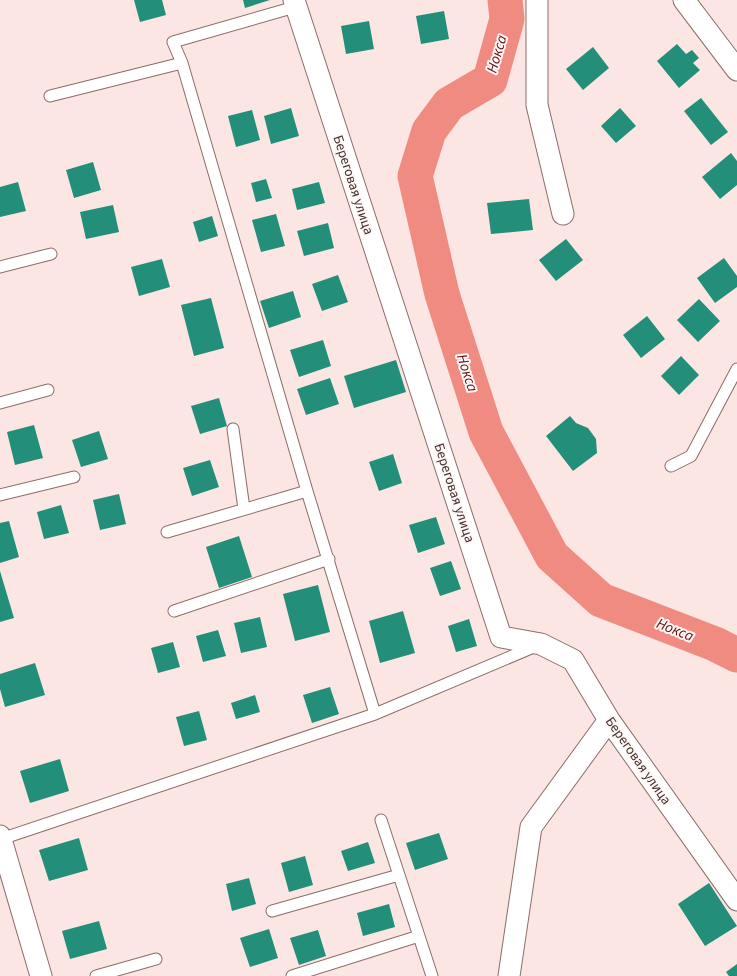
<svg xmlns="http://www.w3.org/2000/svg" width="737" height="976" viewBox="0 0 737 976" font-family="'Source Sans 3',sans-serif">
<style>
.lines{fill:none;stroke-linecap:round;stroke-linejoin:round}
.river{stroke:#f08b81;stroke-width:35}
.building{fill:#238e79}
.service-casing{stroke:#8c6d69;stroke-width:13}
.minor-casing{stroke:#8c6d69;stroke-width:23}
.service{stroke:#fff;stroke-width:11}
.minor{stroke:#fff;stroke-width:21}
.labels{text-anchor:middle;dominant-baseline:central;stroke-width:4;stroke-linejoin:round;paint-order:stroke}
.street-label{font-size:14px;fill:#413331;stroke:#fef7f6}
.water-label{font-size:15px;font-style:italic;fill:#680e0f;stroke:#fef7f6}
</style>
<rect width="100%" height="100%" fill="#fbe6e3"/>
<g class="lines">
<path class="river" d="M 505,0 L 507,19 L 490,80 L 449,104 L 429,131 L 415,176 L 442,294 L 486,432 L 552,556 L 601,600 L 715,644 L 737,655"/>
</g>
<path class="building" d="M 134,0 L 162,0 L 166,15 L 140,22 Z
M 243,0 L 270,0 L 245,8 Z
M 444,11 L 449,39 L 421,44 L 416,16 Z
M 369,21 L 374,49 L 346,54 L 341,26 Z
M 677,44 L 686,54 L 692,50 L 699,58 L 693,63 L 700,70 L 679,88 L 657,61 Z
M 593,47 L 609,68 L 583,90 L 566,69 Z
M 701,98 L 728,132 L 711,145 L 684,111 Z
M 291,108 L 299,136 L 271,144 L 264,116 Z
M 620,108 L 636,126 L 616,143 L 601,126 Z
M 252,110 L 260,140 L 236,147 L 228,116 Z
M 731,153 L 737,161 L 737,185 L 720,199 L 702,177 Z
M 93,162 L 101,190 L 74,198 L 66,170 Z
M 266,179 L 272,198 L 256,202 L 251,183 Z
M 18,182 L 26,211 L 0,217 L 0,187 Z
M 319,182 L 325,203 L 297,210 L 292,189 Z
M 529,199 L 533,230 L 491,234 L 487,203 Z
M 113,205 L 119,232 L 86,239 L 80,212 Z
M 276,214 L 285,246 L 261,252 L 252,220 Z
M 212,216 L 218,236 L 199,242 L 193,222 Z
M 328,223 L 334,248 L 304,256 L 297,231 Z
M 566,239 L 583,260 L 556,281 L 539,260 Z
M 724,258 L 737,276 L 737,287 L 715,303 L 697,278 Z
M 162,259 L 170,287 L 139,296 L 131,267 Z
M 338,275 L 348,302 L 322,311 L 312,284 Z
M 293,291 L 301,317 L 269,328 L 260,301 Z
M 211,298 L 224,348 L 194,356 L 181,305 Z
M 699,299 L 720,321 L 698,342 L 677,320 Z
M 647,316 L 665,339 L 641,358 L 623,335 Z
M 323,340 L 331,366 L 299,377 L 290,350 Z
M 681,356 L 699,375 L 679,395 L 661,376 Z
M 396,360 L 406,392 L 354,408 L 344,376 Z
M 330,378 L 339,404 L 306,415 L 297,389 Z
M 219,398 L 227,426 L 200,434 L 191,406 Z
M 570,416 L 576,423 L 588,428 L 596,439 L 597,453 L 573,471 L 546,436 Z
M 34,425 L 43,458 L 15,465 L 7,432 Z
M 99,431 L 108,459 L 81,467 L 72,440 Z
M 393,454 L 402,483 L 379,491 L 369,462 Z
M 210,460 L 219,487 L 192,496 L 183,468 Z
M 119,494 L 126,524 L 100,530 L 93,500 Z
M 61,505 L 69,533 L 44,539 L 37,512 Z
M 436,517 L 445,544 L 418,553 L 409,525 Z
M 9,521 L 19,557 L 0,563 L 0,523 Z
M 239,536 L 252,577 L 219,588 L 206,547 Z
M 451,561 L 461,589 L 440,596 L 430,568 Z
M 0,571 L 14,618 L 0,622 Z
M 318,585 L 330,632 L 295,641 L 283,594 Z
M 403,611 L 415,653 L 380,663 L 369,621 Z
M 260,617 L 267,647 L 241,653 L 234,623 Z
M 469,619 L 477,646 L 456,652 L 448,626 Z
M 218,630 L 226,656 L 203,662 L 196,636 Z
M 173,642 L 180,667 L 158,673 L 151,648 Z
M 35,663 L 45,695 L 5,707 L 0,689 L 0,674 Z
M 330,687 L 339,714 L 312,723 L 303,695 Z
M 255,695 L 260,712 L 236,719 L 231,703 Z
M 199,711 L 207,740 L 184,746 L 176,717 Z
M 60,759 L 69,791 L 30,803 L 20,771 Z
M 439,833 L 448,859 L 415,870 L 406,843 Z
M 79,838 L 88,870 L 49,881 L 39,850 Z
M 368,842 L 375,863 L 348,871 L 341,851 Z
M 305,856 L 313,885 L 289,892 L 281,863 Z
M 249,878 L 256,904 L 232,911 L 226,884 Z
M 709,883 L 737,926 L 705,946 L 678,904 Z
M 389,904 L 395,927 L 363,936 L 357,913 Z
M 99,921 L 107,949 L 70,959 L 62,931 Z
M 269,929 L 278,958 L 250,967 L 240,938 Z
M 318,930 L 326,956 L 299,965 L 290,938 Z
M 737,964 L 737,976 L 729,976 L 726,972 Z"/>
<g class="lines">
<defs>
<path id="service" d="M 295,7 L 173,42 L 182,63 L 307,491 L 375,714
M 50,96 L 182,63
M 0,267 L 51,254
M 0,403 L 48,390
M 233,429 L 244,509
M 671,466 L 691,456 L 737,369
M 0,495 L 74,477
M 167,532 L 307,491
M 174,611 L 329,559
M 381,820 L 432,976
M 1,839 L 375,714 L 536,646
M 272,911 L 399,875
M 96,976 L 156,959
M 292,976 L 419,936"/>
<path id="minor" d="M 294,0 L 501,637 L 541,644 L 573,660 L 609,720 L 737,900
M 537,0 L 537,105 L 563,214
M 684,0 L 737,70
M 0,836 L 41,976
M 509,976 L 531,827 L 609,720"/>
</defs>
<use href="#service" class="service-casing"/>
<use href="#minor" class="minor-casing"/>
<use href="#service" class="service"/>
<use href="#minor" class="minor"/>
</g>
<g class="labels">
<g class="street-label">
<text transform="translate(353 185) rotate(72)">Береговая улица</text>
<text transform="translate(454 493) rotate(72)">Береговая улица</text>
<text transform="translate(638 761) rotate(55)">Береговая улица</text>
</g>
<g class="water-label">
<text transform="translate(497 54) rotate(-74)">Нокса</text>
<text transform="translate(467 373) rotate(72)">Нокса</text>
<text transform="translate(675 630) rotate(22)">Нокса</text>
</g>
</g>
</svg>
